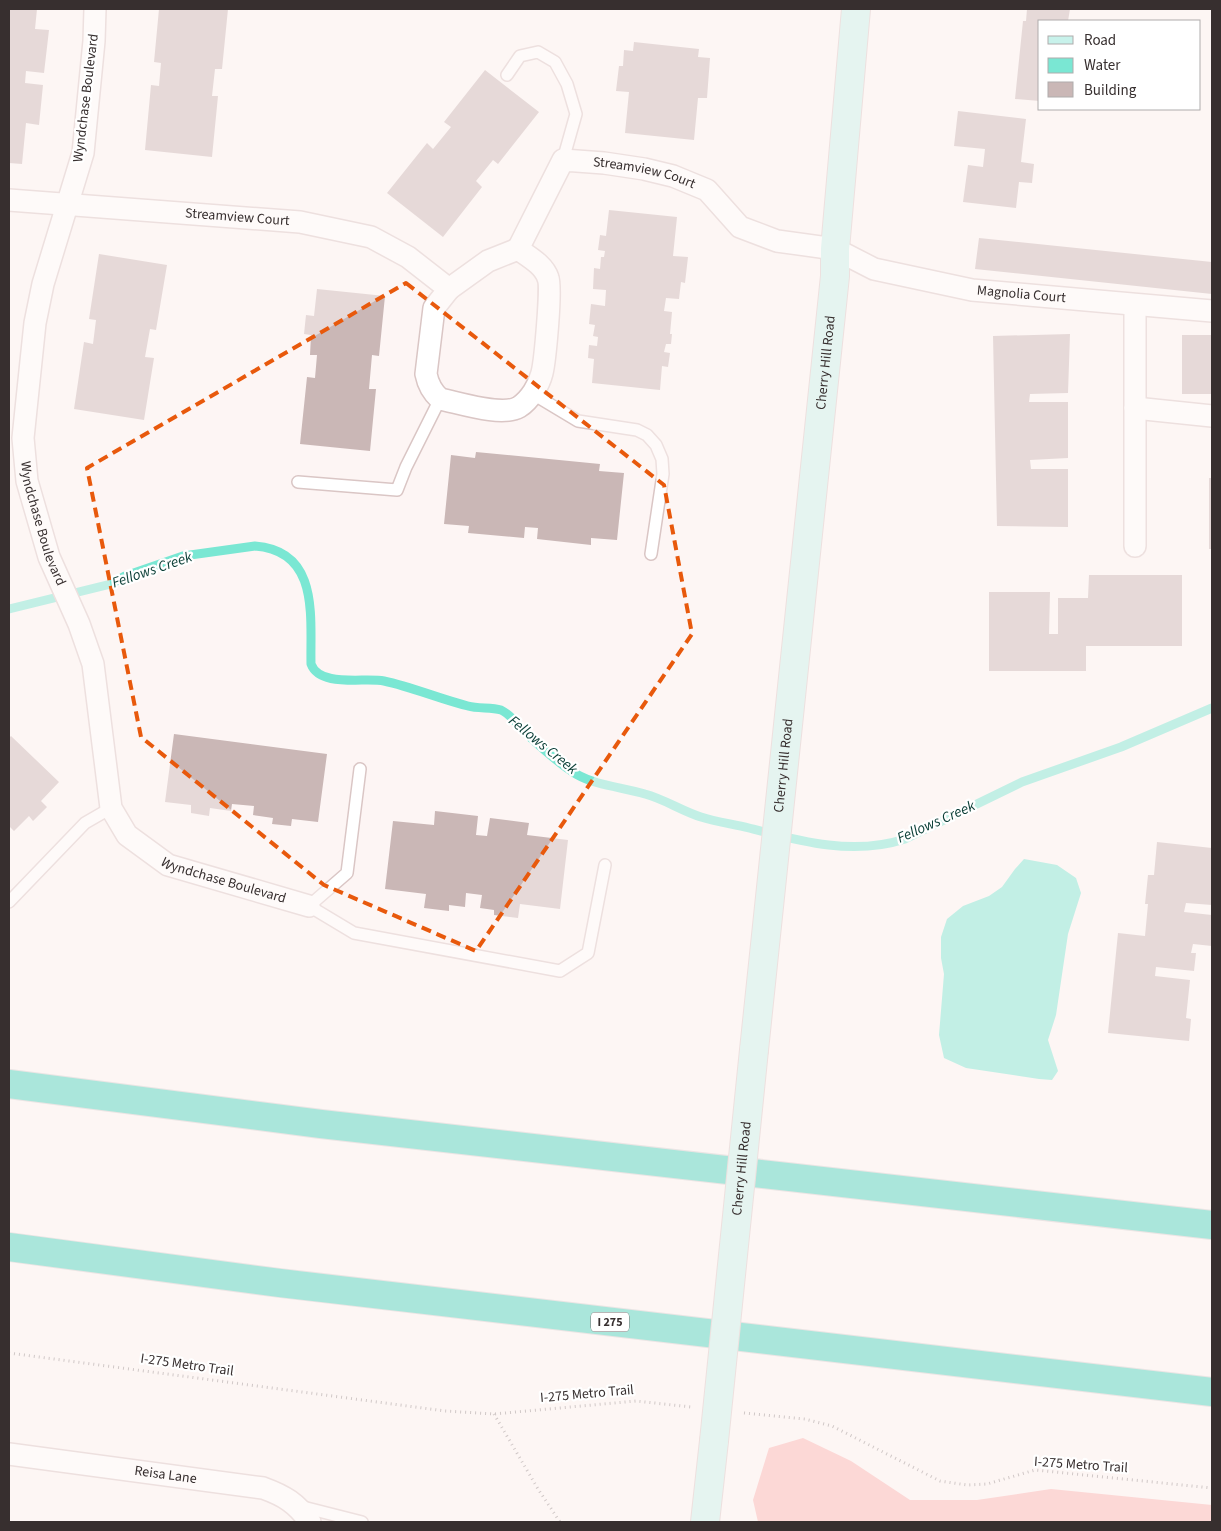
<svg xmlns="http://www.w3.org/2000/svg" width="1221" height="1531" viewBox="0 0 1221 1531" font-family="'Source Sans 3',sans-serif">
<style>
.forest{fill:#fbb3b1}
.water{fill:#7ae7d3}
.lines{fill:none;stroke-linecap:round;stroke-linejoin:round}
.stream{stroke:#7ae7d3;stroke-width:9}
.building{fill:#cab7b6}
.lane-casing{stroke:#dac6c5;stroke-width:14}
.street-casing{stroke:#dac6c5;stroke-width:24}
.secondary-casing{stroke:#dac6c5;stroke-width:30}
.highway-casing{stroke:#d3d1d1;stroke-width:30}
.path{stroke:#999190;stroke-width:3;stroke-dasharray:1 4;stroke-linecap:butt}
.lane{stroke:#fff;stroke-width:11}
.street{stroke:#fff;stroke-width:21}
.secondary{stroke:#c8f2eb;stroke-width:28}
.highway{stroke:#46d3bc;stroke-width:28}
.secondary-bridge-casing{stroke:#dac6c5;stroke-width:30;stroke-linecap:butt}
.secondary-bridge{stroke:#c8f2eb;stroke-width:28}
.marked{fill:none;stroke:#e8590c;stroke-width:4;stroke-dasharray:10 6;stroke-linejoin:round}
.labels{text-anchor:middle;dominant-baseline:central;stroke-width:4.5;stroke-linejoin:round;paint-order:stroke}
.shield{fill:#fff;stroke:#736d6d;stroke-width:1}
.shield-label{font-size:12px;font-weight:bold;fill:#372f2f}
.street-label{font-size:14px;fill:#372f2f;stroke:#fff}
.water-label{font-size:15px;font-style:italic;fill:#093d35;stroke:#fff}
</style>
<rect width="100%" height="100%" fill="#fdf5f4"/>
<path class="forest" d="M 803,1438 L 851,1461 L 910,1500 L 977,1500 L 1051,1489 L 1212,1505 L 1212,1522 L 758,1522 L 753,1500 L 769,1448 Z"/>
<path class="water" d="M 1024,859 L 1057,865 L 1076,878 L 1081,893 L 1068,934 L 1056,1015 L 1048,1040 L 1058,1071 L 1052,1080 L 1039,1079 L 966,1068 L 944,1058 L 939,1035 L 944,974 L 941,958 L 941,937 L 947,919 L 963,906 L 989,896 L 1002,887 L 1015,869 Z"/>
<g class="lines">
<path class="stream" d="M 9,609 L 111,584 L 125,576 L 183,556 L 255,546 C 320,551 310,617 311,664 C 320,688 365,677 384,681 C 412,687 440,699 468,706 C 478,709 491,707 501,710 C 512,715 520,728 529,736 C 543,749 559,764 576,774 C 597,786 622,787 645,794 C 664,799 682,811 701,817 C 716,822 733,824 749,828 C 799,841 853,856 905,839 L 1022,782 L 1121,747 L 1212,708"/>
</g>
<path class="building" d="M 9,9 L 37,9 L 35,29 L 49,30 L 44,73 L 26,71 L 25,83 L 43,85 L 39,125 L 26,123 L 22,164 L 9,163 Z
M 159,9 L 228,9 L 222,69 L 215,69 L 212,96 L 218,96 L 212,157 L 145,150 L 151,85 L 159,86 L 161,63 L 154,62 Z
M 1027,9 L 1070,9 L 1068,21 L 1040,21 L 1040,101 L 1015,99 L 1023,21 L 1026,21 Z
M 634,42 L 699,49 L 698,57 L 710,58 L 707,98 L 698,98 L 694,140 L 625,133 L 629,92 L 616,91 L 619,66 L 623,66 L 624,50 L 633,51 Z
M 485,70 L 539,112 L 498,164 L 493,160 L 476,181 L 482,187 L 443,237 L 387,193 L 427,143 L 433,149 L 451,127 L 444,122 Z
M 958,111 L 1026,119 L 1021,162 L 1034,164 L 1032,183 L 1019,182 L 1016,208 L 963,202 L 968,165 L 983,167 L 985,149 L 954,146 Z
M 609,210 L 677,217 L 673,256 L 688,257 L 685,283 L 681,282 L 679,299 L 666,298 L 664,311 L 672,312 L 670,334 L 672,334 L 671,344 L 666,344 L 664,352 L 670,353 L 668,367 L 662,366 L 660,390 L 592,383 L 594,359 L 588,358 L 589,345 L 597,346 L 598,337 L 593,336 L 595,325 L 589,324 L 591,304 L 605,306 L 606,290 L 593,289 L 594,268 L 600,269 L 601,257 L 604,257 L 605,251 L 598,250 L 600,235 L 606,236 Z
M 979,238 L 1212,262 L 1212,294 L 975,269 Z
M 99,254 L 167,265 L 156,330 L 150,329 L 145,357 L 154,358 L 144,420 L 74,409 L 84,342 L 93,344 L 96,320 L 89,319 Z
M 317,289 L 385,296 L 379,356 L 372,355 L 369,389 L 376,389 L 370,451 L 300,444 L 307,377 L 315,378 L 317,355 L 310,355 L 311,335 L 304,334 L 306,315 L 314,316 Z
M 1070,334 L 1068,393 L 1030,394 L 1029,402 L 1068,402 L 1068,458 L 1030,460 L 1031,469 L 1068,469 L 1068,527 L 997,526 L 993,336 Z
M 1182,335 L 1212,335 L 1212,394 L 1182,394 Z
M 476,452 L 600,464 L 599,471 L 624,473 L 617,540 L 591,538 L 591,545 L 537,539 L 538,528 L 525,527 L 524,538 L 468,533 L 469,526 L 444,524 L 451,455 L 475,458 Z
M 1209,478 L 1212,478 L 1212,549 L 1209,549 Z
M 1089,575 L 1182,575 L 1182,646 L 1086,646 L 1086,671 L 989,671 L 989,592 L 1050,592 L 1049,634 L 1058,634 L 1058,598 L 1088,598 Z
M 174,734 L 327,754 L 318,822 L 292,819 L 291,826 L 272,824 L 273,818 L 253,815 L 254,806 L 232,804 L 231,811 L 210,808 L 209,816 L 191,813 L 191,805 L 165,802 Z
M 11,736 L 59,782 L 41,801 L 47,807 L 33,821 L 29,816 L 14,831 L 9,826 L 9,738 Z
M 435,811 L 478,816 L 476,835 L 487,836 L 490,818 L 529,823 L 527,835 L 568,840 L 560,909 L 520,904 L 518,918 L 494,915 L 494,910 L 480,908 L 482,895 L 466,893 L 465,907 L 449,905 L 449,911 L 424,908 L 426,894 L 385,889 L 393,821 L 434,825 Z
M 1157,842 L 1212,848 L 1212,905 L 1186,903 L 1184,912 L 1212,915 L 1212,946 L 1193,944 L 1191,953 L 1196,953 L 1194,971 L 1156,967 L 1155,976 L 1190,980 L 1186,1018 L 1191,1019 L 1189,1041 L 1108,1033 L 1118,933 L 1145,936 L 1148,904 L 1145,904 L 1148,875 L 1154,875 Z"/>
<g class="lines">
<defs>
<path id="lane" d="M 507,75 L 520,56 L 538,52 L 555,62 L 567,84 L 576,114 L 563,160
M 533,394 L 578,421 L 637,430 L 647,435 L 656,445 L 662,459 L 663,474 L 651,554
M 298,482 L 397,490 L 406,467 L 440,399
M 360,769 L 347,873 L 309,906 L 354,933 L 560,971 L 588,953 L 605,865
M 9,902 L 85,823 L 111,808
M 299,1506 L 362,1522"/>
<g id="street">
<path id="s1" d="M 95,9 L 94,41 L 83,153 L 43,284 L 35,323 L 23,438 L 27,481 L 49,557 L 79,624 L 93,664 L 111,808 L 127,835 L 168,865 L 309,906"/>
<path id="s2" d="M 9,200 L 300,222 L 371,237 L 408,257 L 449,289 L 434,308 L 426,374 C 428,384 432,392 440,399 C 460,403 502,417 519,407 C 530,400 539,385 542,373 C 545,361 552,287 548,278 C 544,265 529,257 518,249 L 563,160 L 604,163 L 644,169 L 673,176 L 707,190 L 740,227 L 777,241 L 835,249 L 874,269 L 972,290 L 1212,311"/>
<path d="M 449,289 L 488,261 L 518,249"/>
<path d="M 1135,408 L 1212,416"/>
<path d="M 1135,546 L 1135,305"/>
<path id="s3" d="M 9,1454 L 263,1488 C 285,1496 296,1503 310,1522"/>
</g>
<g id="secondary">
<path id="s4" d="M 754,1050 L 835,276 L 835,249 L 856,9"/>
<path d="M 705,1522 L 714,1441"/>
</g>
<path id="highway" d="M 9,1084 L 321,1124 L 1212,1225
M 9,1247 L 280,1283 L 1212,1392"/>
</defs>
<use href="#lane" class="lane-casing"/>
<use href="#street" class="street-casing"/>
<use href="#secondary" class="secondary-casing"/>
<use href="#highway" class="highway-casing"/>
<path class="path" d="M 9,1353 L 445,1411 L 494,1414 L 636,1401 L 691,1407
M 744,1413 L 805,1419 L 832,1426 L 940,1481 L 967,1485 L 987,1484 L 1035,1470 L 1212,1488
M 494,1414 L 538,1489 L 560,1522"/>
<use href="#lane" class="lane"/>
<use href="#street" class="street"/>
<use href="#secondary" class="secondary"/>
<use href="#highway" class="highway"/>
<defs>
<g id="secondary-bridge">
<path id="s5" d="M 714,1441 L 754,1050"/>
</g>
</defs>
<use href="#secondary-bridge" class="secondary-bridge-casing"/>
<use href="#secondary-bridge" class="secondary-bridge"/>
</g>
<path d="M0 0H1221V1531H0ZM 406,283 L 664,485 L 692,634 L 476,951 L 324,885 L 141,737 L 87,468 Z" fill="#fdf5f4" fill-opacity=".55" fill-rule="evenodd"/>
<path class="marked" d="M 406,283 L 664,485 L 692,634 L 476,951 L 324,885 L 141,737 L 87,468 Z"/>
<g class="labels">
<rect class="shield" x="591" y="1312.5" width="38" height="19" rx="4"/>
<g class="shield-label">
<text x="610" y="1322">I 275</text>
</g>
<g class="street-label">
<text transform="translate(86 98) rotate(-83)">Wyndchase Boulevard</text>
<text stroke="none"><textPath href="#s2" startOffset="1021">Streamview Court</textPath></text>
<text stroke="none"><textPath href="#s2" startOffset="229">Streamview Court</textPath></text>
<text stroke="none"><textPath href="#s2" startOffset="1428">Magnolia Court</textPath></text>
<text stroke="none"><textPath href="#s4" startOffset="691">Cherry Hill Road</textPath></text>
<text stroke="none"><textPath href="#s1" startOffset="525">Wyndchase Boulevard</textPath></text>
<text stroke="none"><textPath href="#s4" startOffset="286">Cherry Hill Road</textPath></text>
<text stroke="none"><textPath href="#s1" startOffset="960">Wyndchase Boulevard</textPath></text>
<text stroke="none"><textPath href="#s5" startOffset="274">Cherry Hill Road</textPath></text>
<text transform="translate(187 1365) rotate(8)">I-275 Metro Trail</text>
<text transform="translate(587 1394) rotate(-5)">I-275 Metro Trail</text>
<text transform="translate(1081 1465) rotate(4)">I-275 Metro Trail</text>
<text stroke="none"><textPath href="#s3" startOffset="158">Reisa Lane</textPath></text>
</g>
<g class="water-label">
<text transform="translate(152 570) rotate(-19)">Fellows Creek</text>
<text transform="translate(543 745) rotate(39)">Fellows Creek</text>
<text transform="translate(936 822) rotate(-24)">Fellows Creek</text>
</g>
</g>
<rect width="1221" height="1531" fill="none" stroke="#372f2f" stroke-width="20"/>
<rect x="1038" y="20" width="162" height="90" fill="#ffffff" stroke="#afacac"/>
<rect x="1048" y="36" width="25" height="8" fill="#c8f2eb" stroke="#afacac"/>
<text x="1084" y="45" font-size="15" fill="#372f2f">Road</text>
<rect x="1048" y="58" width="25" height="15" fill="#7ae7d3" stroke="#afacac"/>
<text x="1084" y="70" font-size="15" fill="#372f2f">Water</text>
<rect x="1048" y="82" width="25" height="15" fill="#cab7b6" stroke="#afacac"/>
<text x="1084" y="95" font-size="15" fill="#372f2f">Building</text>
</svg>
